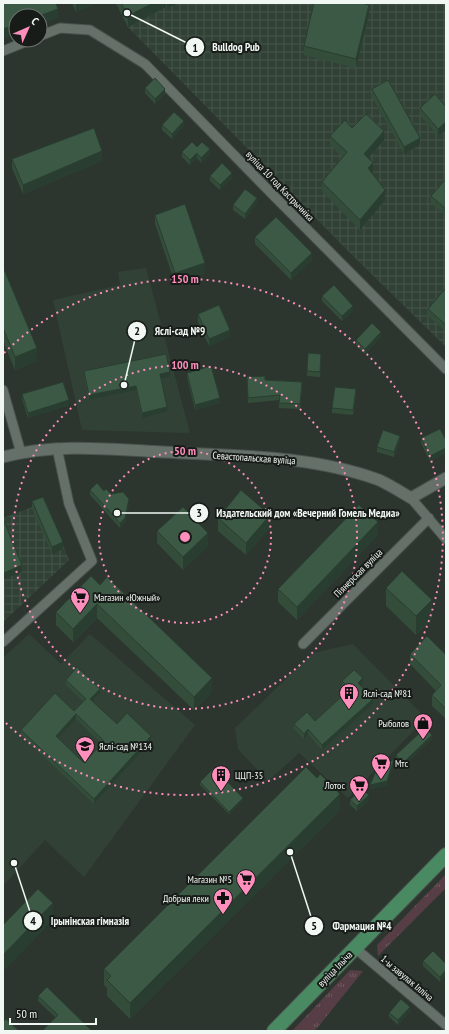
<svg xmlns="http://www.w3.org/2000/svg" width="449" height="1034" viewBox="0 0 449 1034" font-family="'PT Sans Narrow',sans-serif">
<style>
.built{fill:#324136}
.industrial{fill:url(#industrial-grid)}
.grass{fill:url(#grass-tufts)}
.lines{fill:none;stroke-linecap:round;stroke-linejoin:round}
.minor-casing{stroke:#49514c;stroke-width:11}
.tertiary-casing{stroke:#49514c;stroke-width:13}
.primary-casing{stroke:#49514c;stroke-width:16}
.minor{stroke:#657068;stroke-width:9}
.tertiary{stroke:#657068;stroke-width:11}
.primary{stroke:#4a8a63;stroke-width:14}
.wall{fill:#334d3a;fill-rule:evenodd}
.shaded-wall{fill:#293e30}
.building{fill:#3b5944;stroke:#293e30;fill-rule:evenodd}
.ring{fill:none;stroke:#fe8ebc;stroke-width:2;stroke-dasharray:2 4}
.labels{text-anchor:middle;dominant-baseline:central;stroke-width:4;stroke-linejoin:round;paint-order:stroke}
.street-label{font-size:10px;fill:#f1f7f2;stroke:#181c19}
.poi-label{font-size:10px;fill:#f1f7f2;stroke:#181c19;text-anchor:start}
.centre{fill:#fe8ebc;stroke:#181c19;stroke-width:2}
.ring-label{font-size:12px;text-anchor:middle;font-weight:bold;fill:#fe8ebc;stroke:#181c19;stroke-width:4;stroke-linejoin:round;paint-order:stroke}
.leader{fill:none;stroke:#f1f7f2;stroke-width:1.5}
.callout-dot{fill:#f1f7f2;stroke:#181c19;stroke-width:1.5}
.mark-label{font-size:12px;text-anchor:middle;font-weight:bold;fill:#111}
.callout-label{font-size:11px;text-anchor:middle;font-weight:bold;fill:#f1f7f2;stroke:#181c19;stroke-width:4;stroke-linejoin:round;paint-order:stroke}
</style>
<defs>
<pattern id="industrial-grid" width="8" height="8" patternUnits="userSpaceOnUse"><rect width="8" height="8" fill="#324136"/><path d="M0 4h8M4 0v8" fill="none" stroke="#46544a"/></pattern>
<pattern id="grass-tufts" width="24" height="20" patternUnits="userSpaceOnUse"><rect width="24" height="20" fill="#563d46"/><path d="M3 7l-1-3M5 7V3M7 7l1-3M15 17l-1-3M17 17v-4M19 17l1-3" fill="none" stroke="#6f5a61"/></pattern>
</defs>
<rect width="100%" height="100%" fill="#2c362f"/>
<path class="built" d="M 146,268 L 190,433 L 82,430 L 53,300 L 120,285 L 118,272 Z
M 29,634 L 61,664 L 90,634 L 195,725 L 84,877 L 45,840 L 3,886 L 3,658 Z
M 353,644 L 426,718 L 348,798 L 299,753 L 268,781 L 238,749 L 235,728 L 313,653 Z"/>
<path class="industrial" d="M 116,3 L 446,3 L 446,347 L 352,255 L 128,27 Z
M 46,502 L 69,560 L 3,622 L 3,518 Z"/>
<path class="grass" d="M 446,874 L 446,888 L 378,956 L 377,945 Z
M 350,970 L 363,971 L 318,1027 L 314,1031 L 292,1031 Z"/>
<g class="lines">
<defs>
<path id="minor" d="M 40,36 L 60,28 L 90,30 L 145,64 L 275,197 L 446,369
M 3,51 L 30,40
M 3,390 L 21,453
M 411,498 L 446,539
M 3,642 L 92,561 L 69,504 L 57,448
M 303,644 L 429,518
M 355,948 L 446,1025"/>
<path id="tertiary" d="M 3,457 C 55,443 110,449 163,452 C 235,456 311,455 379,480 C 390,485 401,492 411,498 L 446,478"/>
<path id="primary" d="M 274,1031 L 446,855"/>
</defs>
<use href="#minor" class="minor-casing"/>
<use href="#tertiary" class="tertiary-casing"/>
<use href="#primary" class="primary-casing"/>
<use href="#minor" class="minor"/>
<use href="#tertiary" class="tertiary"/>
<use href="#primary" class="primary"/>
</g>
<path class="wall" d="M 72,3 L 97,3 L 76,12 Z
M 116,3 L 179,3 L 167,8 L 166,7 L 128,27 Z
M 369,14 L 356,68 L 304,55 L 304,46 Z
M 145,88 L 165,94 L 155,104 L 145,93 Z
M 372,89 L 420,145 L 404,154 L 372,97 Z
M 446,107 L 446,130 L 438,136 L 420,115 L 420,108 Z
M 162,125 L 184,126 L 172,139 L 162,130 Z
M 352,128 L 384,140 L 368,158 L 373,172 L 372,173 L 385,200 L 360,230 L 322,191 L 322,182 L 342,157 L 330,145 L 330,136 Z
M 197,147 L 210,154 L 201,163 L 197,158 L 190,165 L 182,157 L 182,152 Z
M 12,159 L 102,161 L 23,194 L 12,168 Z
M 210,176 L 232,178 L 220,190 L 210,181 Z
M 446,179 L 446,216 L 431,203 L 431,196 Z
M 257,203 L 245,219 L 233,210 L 233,205 Z
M 155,215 L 205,273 L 175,283 L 155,224 Z
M 255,237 L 312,260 L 291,280 L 255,244 Z
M 3,267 L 37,361 L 15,370 L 3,341 Z
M 446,288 L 446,332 L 428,316 L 428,309 Z
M 322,296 L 353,311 L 342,321 L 322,301 Z
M 198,314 L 230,337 L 209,346 L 198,322 Z
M 381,337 L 365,354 L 356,345 L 356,340 Z
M 321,359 L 320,377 L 307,376 L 307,371 Z
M 84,371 L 170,377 L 161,379 L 167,412 L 142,418 L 136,390 L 89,400 L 84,376 Z
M 187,373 L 220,403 L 195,410 L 187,378 Z
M 247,377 L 265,380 L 302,387 L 300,409 L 279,408 L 279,400 L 248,403 Z
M 22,394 L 69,405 L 28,418 L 22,399 Z
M 356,394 L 353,415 L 332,413 L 332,408 Z
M 421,438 L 446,440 L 446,453 L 430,461 L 421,443 Z
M 400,441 L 394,457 L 377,452 L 377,447 Z
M 90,490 L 104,491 L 111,494 L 129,503 L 125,522 L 120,528 L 90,495 Z
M 32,501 L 63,549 L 52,554 L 32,509 Z
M 218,518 L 270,528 L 246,555 L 218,531 Z
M 157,531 L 208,546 L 183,570 L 157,543 Z
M 378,535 L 297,620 L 278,602 L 278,589 Z
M 91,576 L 212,692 L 194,710 L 97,618 L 73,642 L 56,625 L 56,612 Z
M 386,588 L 432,619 L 416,635 L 386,606 Z
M 410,654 L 446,655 L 446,719 L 432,706 L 432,695 L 436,691 L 410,664 Z
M 66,680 L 100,693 L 92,702 L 117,724 L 151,741 L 94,804 L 21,735 L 21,730 L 74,711 L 83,701 L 66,685 ZM 76,719 L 102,744 L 84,763 L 58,739 Z
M 342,681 L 363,683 L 361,686 L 373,704 L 322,750 L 308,734 L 304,739 L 294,729 L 294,724 L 315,721 L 348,691 L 342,685 Z
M 432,739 L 403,767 L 396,759 L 396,755 Z
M 317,778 L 340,810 L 130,1019 L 107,996 L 107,988 L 104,985 L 104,969 Z
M 200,782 L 243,800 L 229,814 L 200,785 Z
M 350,800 L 369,800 L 357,811 L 350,805 Z
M 423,961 L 446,964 L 446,975 L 440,982 L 423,966 Z
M 38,996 L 92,1031 L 55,1017 L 38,1001 Z
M 410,1012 L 398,1025 L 389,1017 L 389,1013 Z"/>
<path class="shaded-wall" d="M 76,3 L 97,3 L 76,12 Z
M 153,3 L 166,3 L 166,7 L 128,27 L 128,16 Z
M 167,3 L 179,3 L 167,8 Z
M 369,5 L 369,14 L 356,68 L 356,59 Z
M 58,9 L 58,18 L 40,25 L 40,16 Z
M 16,25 L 16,34 L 3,39 L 3,29 Z
M 165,89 L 165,94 L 155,104 L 155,99 Z
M 184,121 L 184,126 L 172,139 L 172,134 Z
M 446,122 L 446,130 L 438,136 L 438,129 Z
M 384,131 L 384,140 L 364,163 L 364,154 Z
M 420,138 L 420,145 L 404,154 L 404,147 Z
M 210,149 L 210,154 L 201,163 L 201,158 Z
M 102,151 L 102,161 L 23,194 L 23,185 Z
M 197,153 L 197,158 L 190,165 L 190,160 Z
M 373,163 L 373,172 L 368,178 L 368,168 Z
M 232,173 L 232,178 L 220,190 L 220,185 Z
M 385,190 L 385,200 L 360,230 L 360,220 Z
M 257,198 L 257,203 L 245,219 L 245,214 Z
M 312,253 L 312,260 L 291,280 L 291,273 Z
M 205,263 L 205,273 L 175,283 L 175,273 Z
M 353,306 L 353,311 L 342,321 L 342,316 Z
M 230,330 L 230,337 L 209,346 L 209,339 Z
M 381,332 L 381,337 L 365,354 L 365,349 Z
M 37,348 L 37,361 L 15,370 L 15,357 Z
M 170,372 L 170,377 L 160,379 L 160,374 Z
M 136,386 L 136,390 L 89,400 L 89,395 Z
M 220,398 L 220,403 L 195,410 L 195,405 Z
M 69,400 L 69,405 L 28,418 L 28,413 Z
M 167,407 L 167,412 L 142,418 L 142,413 Z
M 400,436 L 400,441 L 394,457 L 394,452 Z
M 446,448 L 446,453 L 430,461 L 430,456 Z
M 129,499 L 129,503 L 125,522 L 120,528 L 120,523 Z
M 270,515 L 270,528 L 246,555 L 246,543 Z
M 378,522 L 378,535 L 297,620 L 297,607 Z
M 208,533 L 208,546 L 183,570 L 183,557 Z
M 63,542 L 63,549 L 52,554 L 52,547 Z
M 22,565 L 22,572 L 4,579 L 4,573 Z
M 432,600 L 432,619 L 416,635 L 416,616 Z
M 97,604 L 97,618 L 73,642 L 73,629 Z
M 212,678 L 212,692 L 194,710 L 194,697 Z
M 363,678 L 363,683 L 358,688 L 358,683 Z
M 100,689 L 100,693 L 90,704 L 90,699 Z
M 373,699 L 373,704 L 322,750 L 322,745 Z
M 76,714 L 76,719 L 56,741 L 56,736 Z
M 308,729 L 308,734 L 304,739 L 304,734 Z
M 432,735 L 432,739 L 403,767 L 403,763 Z
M 151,736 L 151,741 L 94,804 L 94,799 Z
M 394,759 L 394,764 L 387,786 L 370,790 L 370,785 Z
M 340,794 L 340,810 L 130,1019 L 130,1003 Z
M 369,795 L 369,800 L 357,811 L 357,806 Z
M 243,798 L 243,800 L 229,814 L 229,812 Z
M 53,903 L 53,920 L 3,972 L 3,955 Z
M 446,970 L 446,975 L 440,982 L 440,977 Z
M 410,1007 L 410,1012 L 398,1025 L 398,1020 Z"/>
<path class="building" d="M 3,3 L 56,3 L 58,9 L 39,16 L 16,16 L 16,25 L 3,29 Z
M 121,3 L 153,3 L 128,16 Z
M 314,3 L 363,3 L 369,5 L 356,59 L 304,46 Z
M 155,78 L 165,89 L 155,99 L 145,88 Z
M 388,80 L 420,138 L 404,147 L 372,89 Z
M 435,94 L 446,107 L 446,122 L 438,129 L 420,108 Z
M 174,112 L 184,121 L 172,134 L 162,125 Z
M 366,114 L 384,131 L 364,154 L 373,163 L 368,168 L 385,190 L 360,220 L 322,182 L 347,152 L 330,136 L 345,120 L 352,128 Z
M 94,128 L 102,151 L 23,185 L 12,159 Z
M 192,142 L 197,147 L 202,142 L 210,149 L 201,158 L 197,153 L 190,160 L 182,152 Z
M 222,163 L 232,173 L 220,185 L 210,176 Z
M 446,179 L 446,209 L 431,196 Z
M 245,189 L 257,198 L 245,214 L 233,205 Z
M 185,204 L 205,263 L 175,273 L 155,215 Z
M 276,217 L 312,253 L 291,273 L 255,237 Z
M 3,267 L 37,348 L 15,357 L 3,328 Z
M 334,285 L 353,306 L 342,316 L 322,296 Z
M 446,288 L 446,325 L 428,309 Z
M 219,305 L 230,330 L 209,339 L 198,314 Z
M 372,323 L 381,332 L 365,349 L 356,340 Z
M 308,353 L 321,354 L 320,372 L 307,371 Z
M 166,354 L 170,372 L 160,374 L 167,407 L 142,413 L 136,386 L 89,395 L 84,371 Z
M 211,366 L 220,398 L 195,405 L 187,373 Z
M 265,376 L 265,380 L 302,382 L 300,404 L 279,403 L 280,395 L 248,398 L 247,377 Z
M 63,382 L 69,400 L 28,413 L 22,394 Z
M 335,387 L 356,389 L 353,410 L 332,408 Z
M 440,429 L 446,440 L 446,448 L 430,456 L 421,438 Z
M 383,430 L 400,436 L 394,452 L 377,447 Z
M 97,483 L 104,491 L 106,489 L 111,494 L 123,492 L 129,499 L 125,518 L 120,523 L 90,490 Z
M 241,490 L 270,515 L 246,543 L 218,518 Z
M 43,497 L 63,542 L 52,547 L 32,501 Z
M 359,505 L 378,522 L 297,607 L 278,589 Z
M 183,507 L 208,533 L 183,557 L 157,531 Z
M 3,519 L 22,565 L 4,573 L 3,571 Z
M 402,571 L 432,600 L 416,616 L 386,588 Z
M 91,576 L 100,585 L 107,577 L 212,678 L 194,697 L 97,604 L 73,629 L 56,612 Z
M 427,636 L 446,655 L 446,709 L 432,695 L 441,685 L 410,654 Z
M 77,667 L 100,689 L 90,699 L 117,724 L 127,713 L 151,736 L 94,799 L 21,730 L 55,693 L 74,711 L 86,699 L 66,680 ZM 76,714 L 104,741 L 84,763 L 56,736 Z
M 354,670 L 363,678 L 358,683 L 373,699 L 322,745 L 308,729 L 304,734 L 294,724 L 307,712 L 315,721 L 350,689 L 342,681 Z
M 425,728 L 432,735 L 403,763 L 396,755 Z
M 394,759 L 387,781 L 370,785 L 376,771 Z
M 306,767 L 317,778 L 320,774 L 340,794 L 130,1003 L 107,980 L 111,976 L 104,969 Z
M 214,768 L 243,798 L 229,812 L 200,782 Z
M 360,790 L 363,790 L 369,795 L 357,806 L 350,800 Z
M 38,889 L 53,903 L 3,955 L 3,925 Z
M 433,951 L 446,964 L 446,970 L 440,977 L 423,961 Z
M 47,987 L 92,1031 L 42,1031 L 58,1015 L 38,996 Z
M 401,999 L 410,1007 L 398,1020 L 389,1013 Z
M 6,1019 L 19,1031 L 3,1031 L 3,1022 Z"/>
<g class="ring">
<circle cx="185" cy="537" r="86"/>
<circle cx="185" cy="537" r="172"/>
<path d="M4 353A258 258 0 1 1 4 721"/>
</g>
<defs>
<symbol id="supermarket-pin" viewBox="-11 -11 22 30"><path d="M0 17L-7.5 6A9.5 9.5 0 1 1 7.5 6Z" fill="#fe8ebc" stroke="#181c19"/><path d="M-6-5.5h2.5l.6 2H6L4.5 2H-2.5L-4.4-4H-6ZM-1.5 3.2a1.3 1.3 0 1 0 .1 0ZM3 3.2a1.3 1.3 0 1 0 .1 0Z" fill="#111"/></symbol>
<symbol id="building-pin" viewBox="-11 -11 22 30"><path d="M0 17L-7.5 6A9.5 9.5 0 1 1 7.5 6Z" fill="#fe8ebc" stroke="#181c19"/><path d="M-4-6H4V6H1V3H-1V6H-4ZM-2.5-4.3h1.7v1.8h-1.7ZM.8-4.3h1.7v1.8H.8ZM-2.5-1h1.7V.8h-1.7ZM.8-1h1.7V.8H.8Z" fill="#111"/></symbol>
<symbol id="shop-pin" viewBox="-11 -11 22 30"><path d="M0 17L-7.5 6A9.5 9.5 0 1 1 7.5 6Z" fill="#fe8ebc" stroke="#181c19"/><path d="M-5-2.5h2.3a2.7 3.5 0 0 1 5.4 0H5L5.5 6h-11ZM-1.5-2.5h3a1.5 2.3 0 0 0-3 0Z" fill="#111"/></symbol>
<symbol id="school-pin" viewBox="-11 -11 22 30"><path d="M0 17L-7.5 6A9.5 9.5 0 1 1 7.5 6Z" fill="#fe8ebc" stroke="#181c19"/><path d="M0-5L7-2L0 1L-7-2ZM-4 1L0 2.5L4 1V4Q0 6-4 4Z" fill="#111"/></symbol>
<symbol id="pharmacy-pin" viewBox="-11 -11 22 30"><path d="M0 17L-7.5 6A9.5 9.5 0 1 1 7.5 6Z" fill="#fe8ebc" stroke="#181c19"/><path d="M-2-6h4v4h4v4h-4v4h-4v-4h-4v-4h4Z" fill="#111"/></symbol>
</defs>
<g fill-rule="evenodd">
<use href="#supermarket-pin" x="69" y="586" width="22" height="30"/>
<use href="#building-pin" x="338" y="682" width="22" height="30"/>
<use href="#shop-pin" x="412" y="712" width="22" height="30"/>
<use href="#school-pin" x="74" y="735" width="22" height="30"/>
<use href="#supermarket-pin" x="370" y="752" width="22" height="30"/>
<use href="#building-pin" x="210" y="764" width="22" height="30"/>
<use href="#supermarket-pin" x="348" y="774" width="22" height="30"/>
<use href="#supermarket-pin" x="235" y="868" width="22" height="30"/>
<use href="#pharmacy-pin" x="212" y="887" width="22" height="30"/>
</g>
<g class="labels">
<g class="street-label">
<text transform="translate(280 186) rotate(46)">вуліца 10 год Кастрычніка</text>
<text transform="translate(254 458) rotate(4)">Севастопальская вуліца</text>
<text transform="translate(358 573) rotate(-45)">Піянерская вуліца</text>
<text transform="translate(335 969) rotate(-46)">вуліца Ільіча</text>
<text transform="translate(407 978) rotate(40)">1-ы завулак Ілліча</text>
</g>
<g class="poi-label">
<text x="94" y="597">Магазин «Южный»</text>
<text x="363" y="693">Яслі-сад №81</text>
<text x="409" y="723" text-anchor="end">Рыболов</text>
<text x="99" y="746">Яслі-сад №134</text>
<text x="395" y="763">Мтс</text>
<text x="235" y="775">ЦЦП-35</text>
<text x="345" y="785" text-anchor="end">Лотос</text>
<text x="232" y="879" text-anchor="end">Магазин №5</text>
<text x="209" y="898" text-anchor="end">Добрыя леки</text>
</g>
</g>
<circle cx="185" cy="537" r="6" class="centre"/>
<g class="ring-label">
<text x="185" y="283">150 m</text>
<text x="185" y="369">100 m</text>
<text x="185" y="455">50 m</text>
</g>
<path class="leader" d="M127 13L195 47M124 385L137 331M117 513L199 513M14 863L33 921M290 852L314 926"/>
<g class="callout-dot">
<circle cx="127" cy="13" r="4"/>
<circle cx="124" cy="385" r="4"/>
<circle cx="117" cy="513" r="4"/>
<circle cx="14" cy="863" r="4"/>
<circle cx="290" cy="852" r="4"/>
<circle cx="195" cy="47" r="10"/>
<circle cx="137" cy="331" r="10"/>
<circle cx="199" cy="513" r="10"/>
<circle cx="33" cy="921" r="10"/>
<circle cx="314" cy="926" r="10"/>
</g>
<g class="mark-label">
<text x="195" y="52">1</text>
<text x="137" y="335">2</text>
<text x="199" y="517">3</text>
<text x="33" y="925">4</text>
<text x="314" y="930">5</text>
</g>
<g class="callout-label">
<text x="236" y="51">Bulldog Pub</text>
<text x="180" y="335">Яслі-сад №9</text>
<text x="308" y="517">Издательский дом «Вечерний Гомель Медиа»</text>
<text x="90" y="925">Ірынінская гімназія</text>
<text x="362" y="930">Фармация №4</text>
</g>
<rect width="449" height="1034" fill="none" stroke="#f1f7f2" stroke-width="8"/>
<g transform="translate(28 28) rotate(45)"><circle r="19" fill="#181c19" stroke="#6f7470"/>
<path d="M0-3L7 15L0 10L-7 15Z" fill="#fe8ebc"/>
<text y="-6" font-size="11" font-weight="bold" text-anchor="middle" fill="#f1f7f2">С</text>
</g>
<path d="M10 1018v6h86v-6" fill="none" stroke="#f1f7f2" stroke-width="2"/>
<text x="16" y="1018" font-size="12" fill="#f1f7f2" stroke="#181c19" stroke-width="3" paint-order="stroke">50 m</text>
</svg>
